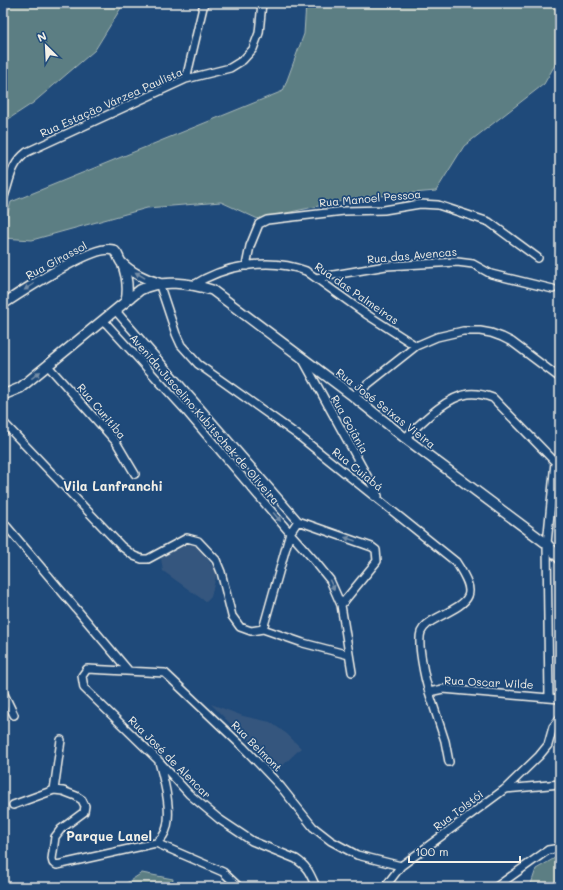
<svg xmlns="http://www.w3.org/2000/svg" width="563" height="890" viewBox="0 0 563 890" font-family="Mali,sans-serif">
<style>
.built{fill:#35567e}
.green{fill:#5b7e83;stroke:#a8b8b6}
.lines{fill:none;stroke-linecap:round;stroke-linejoin:round}
.minor-casing{stroke:#f4f1e8;stroke-width:10}
.tertiary-casing{stroke:#f4f1e8;stroke-width:12}
.minor{stroke:#1f4a7a;stroke-width:7}
.tertiary{stroke:#1f4a7a;stroke-width:9}
.oneway{fill:#748da6}
.labels{text-anchor:middle;dominant-baseline:central;stroke-width:3.5;stroke-linejoin:round;paint-order:stroke}
.street-label{font-size:11px;fill:#f4f1e8;stroke:#1f4a7a}
.quarter-label{font-size:13px;font-weight:bold;fill:#f4f1e8;stroke:#1f4a7a}
</style>
<rect width="100%" height="100%" fill="#1f4a7a"/>
<filter id="ink" filterUnits="userSpaceOnUse"><feTurbulence type="fractalNoise" baseFrequency=".025" numOctaves="2"/><feDisplacementMap in="SourceGraphic" scale="8" xChannelSelector="R" yChannelSelector="G"/><feConvolveMatrix kernelMatrix="1 2 1 2 8 2 1 2 1" color-interpolation-filters="sRGB"/></filter>
<g filter="url(#ink)">
<path class="built" d="M 188,543 L 197,545 L 217,572 L 211,597 L 206,602 L 163,571 L 161,558 Z
M 211,704 L 243,716 L 270,722 L 287,734 L 301,748 L 277,771 Z"/>
<path class="green" d="M 3,3 L 124,3 L 95,50 L 33,103 L 4,122 L 3,124 Z
M 306,3 L 560,3 L 560,56 L 544,84 L 464,146 L 436,191 L 356,198 L 258,219 L 221,202 L 147,208 L 32,240 L 3,238 L 3,231 L 11,202 L 283,91 L 304,34 Z
M 560,855 L 560,887 L 530,887 L 536,869 Z
M 142,873 L 173,879 L 172,887 L 113,887 L 125,884 Z"/>
<g class="lines">
<defs>
<path id="minor" d="M 186,79 L 204,3
M 3,199 C 11,180 9,166 27,152 L 186,79 L 230,68 L 243,60 L 253,49 L 259,33 L 262,3
M 246,266 L 250,246 L 259,224 L 267,220 L 344,211 L 384,210 L 420,204 L 438,205 L 489,222 L 538,258
M 316,278 L 386,266 L 457,262 L 473,264 L 491,274 L 553,289
M 159,283 L 176,334 L 181,345 L 198,364 L 299,436 L 456,562 C 479,597 471,600 437,618 C 431,621 424,625 421,632 C 417,643 425,680 429,692 L 443,689 L 560,699
M 192,286 C 224,265 270,257 306,271 L 366,314 L 416,346
M 115,310 L 214,424 L 298,521 L 372,547 L 376,550 L 377,561 L 341,605
M 103,320 L 186,411 L 290,533 L 313,559 L 330,580 L 341,605 L 352,672
M 302,358 L 378,496
M 48,366 L 116,442 L 135,474
M 353,396 L 416,346 L 437,337 L 463,331 L 480,331 L 491,333 L 502,337 L 512,342 L 560,378
M 3,422 L 121,546 L 134,556 L 142,559 L 148,559 L 187,538 L 198,541 L 216,560 L 221,572 L 232,616 L 240,627 L 251,631 L 263,629 L 303,643 L 349,655
M 405,438 C 421,423 446,397 468,394 C 477,393 485,395 493,398 L 560,467
M 3,522 L 128,670
M 263,629 L 290,533 L 298,521
M 3,692 L 14,715
M 429,692 L 445,741 L 449,762
M 549,697 L 547,544 L 555,462
M 505,789 L 560,784
M 54,790 L 61,740
M 13,805 L 54,790 L 63,791 L 76,796 L 82,800 L 85,806 L 84,812 L 61,829 L 55,837 L 52,859 L 53,863 L 57,865 L 156,843 C 158,841 161,839 163,836 C 175,819 164,780 159,762
M 156,843 L 223,872 L 239,887
M 316,887 C 310,874 308,867 296,859 L 252,841 L 219,819 L 189,794 L 158,760 L 84,688 L 82,676 L 87,669 L 165,673 L 243,747 L 281,787 L 313,827 L 331,841 L 357,855 L 401,866
M 385,887 L 401,866 L 505,789 L 539,756 L 548,745 L 553,727 L 560,718
M 496,887 L 548,850 L 560,848"/>
<path id="tertiary" d="M 122,263 C 127,276 129,287 126,301
M 3,304 C 20,293 94,243 113,250 C 118,252 118,258 121,262 C 130,272 147,280 159,283
M 3,395 L 20,388 L 31,379 L 140,290 C 160,279 190,283 212,290 L 353,396 L 405,438 L 547,544 L 560,559"/>
</defs>
<use href="#minor" class="minor-casing"/>
<use href="#tertiary" class="tertiary-casing"/>
<use href="#minor" class="minor"/>
<use href="#tertiary" class="tertiary"/>
</g>
<defs><path id="oneway-solid" d="M-6-.8H1V-3.2L6.5 0L1 3.2V.8H-6Z"/></defs>
<g class="oneway">
<use href="#oneway-solid" transform="translate(140 275) rotate(-149)"/>
<use href="#oneway-solid" transform="translate(29 287) rotate(147)"/>
<use href="#oneway-solid" transform="translate(36 375) rotate(-38)"/>
<use href="#oneway-solid" transform="translate(277 517) rotate(50)"/>
<use href="#oneway-solid" transform="translate(350 539) rotate(-161)"/>
<use href="#oneway-solid" transform="translate(332 585) rotate(64)"/>
</g>
</g>
<g class="labels">
<g class="street-label">
<text transform="translate(111 102) rotate(-24)">Rua Estação Várzea Paulista</text>
<text transform="translate(370 198) rotate(-5)">Rua Manoel Pessoa</text>
<text transform="translate(412 255) rotate(-5)">Rua das Avencas</text>
<text transform="translate(56 260) rotate(-28)">Rua Girassol</text>
<text transform="translate(357 293) rotate(35)">Rua das Palmeiras</text>
<text transform="translate(386 408) rotate(38)">Rua José Seixas Vieira</text>
<text transform="translate(102 411) rotate(50)">Rua Curitiba</text>
<text transform="translate(205 419) rotate(49)">Avenida Juscelino Kubitschek de Oliveira</text>
<text transform="translate(350 424) rotate(61)">Rua Goiânia</text>
<text transform="translate(358 469) rotate(39)">Rua Cuiabá</text>
<text transform="translate(489 682) rotate(3)">Rua Oscar Wilde</text>
<text transform="translate(257 746) rotate(45)">Rua Belmont</text>
<text transform="translate(170 757) rotate(45)">Rua José de Alencar</text>
<text transform="translate(458 810) rotate(-37)">Rua Tolstói</text>
</g>
<g class="quarter-label">
<text x="113" y="485">Vila Lanfranchi</text>
<text x="109" y="835">Parque Lanel</text>
</g>
</g>
<rect width="563" height="890" fill="none" stroke="#1f4a7a" stroke-width="16"/>
<rect x="8" y="8" width="547" height="874" fill="none" stroke="#f4f1e8" stroke-width="1.5" filter="url(#ink)"/>
<g transform="translate(46 46) rotate(336)" stroke="#1f4a7a" stroke-width="3" paint-order="stroke">
<path d="M0-3L7 15L0 10L-7 15Z" fill="#f4f1e8"/>
<text y="-6" font-size="11" font-weight="bold" text-anchor="middle" fill="#f4f1e8">N</text>
</g>
<path d="M409 856v6h111v-6" fill="none" stroke="#f4f1e8" stroke-width="2"/>
<text x="415" y="856" font-size="12" fill="#f4f1e8" stroke="#1f4a7a" stroke-width="3" paint-order="stroke">100 m</text>
</svg>
